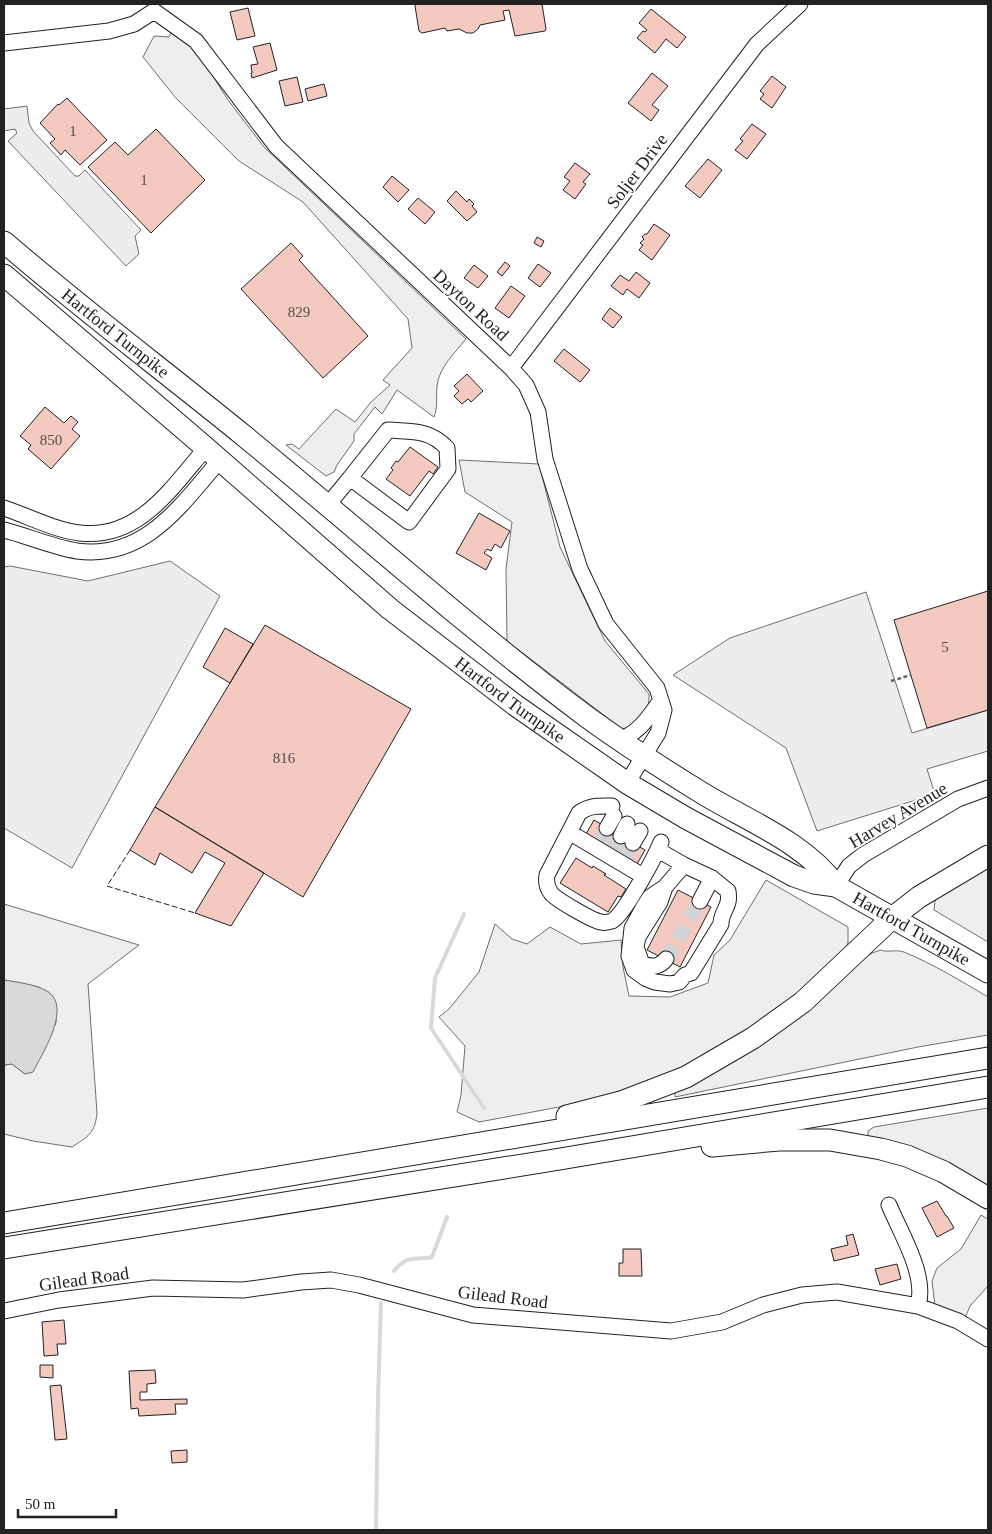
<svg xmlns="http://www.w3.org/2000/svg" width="992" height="1534" viewBox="0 0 992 1534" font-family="'Times New Roman',serif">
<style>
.green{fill:#eee;stroke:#6f6f6f}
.parking{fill:#ededed;stroke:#6f6f6f}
.water{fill:#d9d9d9;stroke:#6f6f6f}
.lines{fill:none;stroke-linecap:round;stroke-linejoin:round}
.stream{stroke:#d9d9d9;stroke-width:4}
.building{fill:#f3c9c0;stroke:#222}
.minor-tunnel{stroke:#d3d3d3;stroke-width:15;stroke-dasharray:15 8;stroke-linecap:butt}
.minor-casing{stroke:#222;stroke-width:17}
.highway-casing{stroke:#222;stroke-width:23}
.path{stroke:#646464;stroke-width:2.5;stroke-dasharray:4 2.5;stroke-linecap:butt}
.minor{stroke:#fff;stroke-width:15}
.highway{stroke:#fff;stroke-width:21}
.fence{stroke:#222;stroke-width:1;stroke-dasharray:6 2.5;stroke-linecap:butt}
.labels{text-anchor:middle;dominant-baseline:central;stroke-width:4;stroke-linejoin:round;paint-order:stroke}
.number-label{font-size:15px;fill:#564c4a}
.street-label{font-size:18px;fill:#222;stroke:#fff}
</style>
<rect width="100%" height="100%" fill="#fff"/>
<path class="green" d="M 173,29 L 193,45 L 228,100 L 264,147 L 466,339 C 455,353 439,367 437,386 C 436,397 438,407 434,417 L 397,390 L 382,414 L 375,407 L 354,434 L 354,441 L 337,465 L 334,472 L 326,476 L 286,445 L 292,444 L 299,449 L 336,409 L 355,422 L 371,402 L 390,385 L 383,380 L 412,348 L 408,319 L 303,202 L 239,161 L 175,97 L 143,57 L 154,36 L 169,37 Z
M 459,460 L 539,464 L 560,547 L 605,641 L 649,694 C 650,712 639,725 622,729 L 507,641 L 506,569 L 512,522 L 465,492 Z
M 988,867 L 988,942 L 934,910 L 935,901 L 938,898 Z
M 766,880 L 848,927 L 848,943 L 840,957 L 796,995 L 728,1045 L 670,1074 L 631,1089 L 586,1102 L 479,1122 L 457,1112 L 461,1095 L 465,1046 L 439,1017 L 449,1009 L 479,972 L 495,924 L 512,939 L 527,944 L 550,927 L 581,944 L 621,940 L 623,967 L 629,996 L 670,997 L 708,983 L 714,955 L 730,940 Z
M 4,904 L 139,945 L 88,984 L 97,1113 C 95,1133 89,1136 72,1147 L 33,1141 L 4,1134 L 4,1065 L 12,1064 L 25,1074 L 56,1023 L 56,1009 L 55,1001 L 39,987 L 4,980 Z
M 881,950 C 888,953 895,949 904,952 C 933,964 961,981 988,997 L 988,1035 L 918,1047 L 675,1097 L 675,1090 L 872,953 Z
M 988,1108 L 988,1189 L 914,1150 L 868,1136 L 868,1131 L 874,1127 Z
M 981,1215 L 988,1219 L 988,1286 L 970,1306 L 965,1318 L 935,1306 L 932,1281 L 937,1268 L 961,1249 Z"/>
<path class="parking" d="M 27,106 L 29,123 L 33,131 L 75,176 L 79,176 L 85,170 L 141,230 L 135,236 L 139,254 L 126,266 L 8,141 L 17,133 L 15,129 L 4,131 L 4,109 Z
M 170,561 L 220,596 L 72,868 L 4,828 L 4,567 L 10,566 L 88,581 Z
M 866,592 L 912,733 L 988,710 L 988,751 L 927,769 L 935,794 L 817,831 L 786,748 L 673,675 L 730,638 Z"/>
<path class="water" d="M 4,980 C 16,982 43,985 52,995 C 68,1014 42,1054 33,1072 L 25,1074 L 12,1064 L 4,1065 Z"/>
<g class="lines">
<path class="stream" d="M 464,914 L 435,978 L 431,1028 L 484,1108
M 394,1271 C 408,1254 413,1261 432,1257 L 447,1217
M 376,1530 L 378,1398 L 381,1303"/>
</g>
<path class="building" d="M 416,4 L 542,4 L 546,29 L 545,31 L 515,36 L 509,10 L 503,11 L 505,20 L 480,25 L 478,29 L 473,33 L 467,33 L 459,29 L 447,31 L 445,28 L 422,33 L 419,31 L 415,6 Z
M 248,8 L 255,36 L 237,40 L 230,12 Z
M 651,9 L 686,37 L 677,48 L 666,39 L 655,53 L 637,38 L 643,31 L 645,32 L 647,30 L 639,23 Z
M 270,43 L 277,70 L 252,78 L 251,73 L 252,73 L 251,65 L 258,64 L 253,47 Z
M 652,73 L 668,86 L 652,105 L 659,110 L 651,121 L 628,103 Z
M 772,76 L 786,87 L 772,108 L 760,99 L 764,94 L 760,91 Z
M 297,77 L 303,102 L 285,106 L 279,81 Z
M 324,84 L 327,96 L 308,101 L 305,89 Z
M 67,98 L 107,140 L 80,165 L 65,150 L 61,155 L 50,143 L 55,139 L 40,123 L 58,104 L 59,105 Z
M 752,124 L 766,134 L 747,159 L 735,150 L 743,141 L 740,139 Z
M 156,129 L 205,180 L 151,233 L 88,167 L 115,142 L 128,155 Z
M 708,159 L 722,170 L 700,198 L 685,186 Z
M 575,163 L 590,174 L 583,182 L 586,184 L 575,199 L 563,190 L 570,181 L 564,177 Z
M 392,176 L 409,190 L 398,202 L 383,187 Z
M 456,191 L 467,202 L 469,199 L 474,204 L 472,206 L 477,212 L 467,221 L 447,201 Z
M 418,198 L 435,212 L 425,224 L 408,209 Z
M 654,224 L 670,235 L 652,260 L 639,250 L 643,245 L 640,243 L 644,239 L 642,237 L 645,234 L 647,234 Z
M 537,237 L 544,241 L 541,247 L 534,243 Z
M 291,243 L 303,256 L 299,260 L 368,336 L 323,378 L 241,289 Z
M 505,262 L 510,266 L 502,276 L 497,272 Z
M 538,264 L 551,273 L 540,287 L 528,278 Z
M 474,265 L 488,276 L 478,288 L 464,278 Z
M 636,272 L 650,283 L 639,298 L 627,289 L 623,295 L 611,286 L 620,275 L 629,281 Z
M 511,286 L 525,296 L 509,318 L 495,308 Z
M 610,308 L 622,317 L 613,328 L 602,319 Z
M 564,349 L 590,370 L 580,382 L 554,361 Z
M 467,374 L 483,391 L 471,402 L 468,399 L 462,404 L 454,396 L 459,391 L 454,386 Z
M 45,407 L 64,423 L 71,416 L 78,422 L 72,429 L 80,436 L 51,469 L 28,449 L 31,445 L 20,436 Z
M 410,447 L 438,467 L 433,474 L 429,471 L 410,496 L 386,479 L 393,470 L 391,468 L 396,461 L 398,462 Z
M 479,513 L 510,531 L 501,548 L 495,544 L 491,551 L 487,549 L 484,553 L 492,558 L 486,570 L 456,553 Z
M 988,591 L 988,710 L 927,728 L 894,620 Z
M 265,625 L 411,709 L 303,897 L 155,807 Z
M 225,628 L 253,644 L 230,683 L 203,667 Z
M 155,807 L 264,873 L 231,926 L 195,913 L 225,863 L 205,852 L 192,873 L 160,853 L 155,865 L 130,850 Z
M 594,820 L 645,850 L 637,864 L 586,834 Z
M 576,858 L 592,868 L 593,866 L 606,874 L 604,875 L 626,889 L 621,897 L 618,896 L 608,912 L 560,883 Z
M 678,890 L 711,907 L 680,967 L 647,950 Z
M 937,1201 L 946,1216 L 947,1216 L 954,1228 L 937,1237 L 922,1208 Z
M 853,1234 L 859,1255 L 834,1261 L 831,1249 L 848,1245 L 846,1236 Z
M 623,1249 L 641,1249 L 642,1276 L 619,1276 L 619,1263 L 623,1263 Z
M 897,1264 L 901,1279 L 880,1285 L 875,1269 Z
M 64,1320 L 66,1344 L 57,1344 L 58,1355 L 44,1356 L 42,1322 Z
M 40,1365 L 53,1365 L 53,1378 L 40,1377 Z
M 155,1370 L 156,1383 L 147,1384 L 147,1392 L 140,1392 L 140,1400 L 187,1399 L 187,1404 L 175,1404 L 176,1414 L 139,1416 L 138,1408 L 131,1409 L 129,1371 Z
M 61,1385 L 67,1439 L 55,1440 L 50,1386 Z
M 187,1450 L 187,1462 L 172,1463 L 171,1451 Z"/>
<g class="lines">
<path class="minor-tunnel" d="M 599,842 L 607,828
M 613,850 L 621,836
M 625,857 L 633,843
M 666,959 L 700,901"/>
<defs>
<path id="minor" d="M 154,11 L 196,41 L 276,146 L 511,368 L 526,385 L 538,412 L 545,459 L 580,569 L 606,624 L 657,688 L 664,710 L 658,733 L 627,783
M 4,43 L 109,31 L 134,24 L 154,11
M 511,368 L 757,44 L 800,4
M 327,506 L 350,478 L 409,522 L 448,469 L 447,448 C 429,429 412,432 388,430 L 350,478
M 4,508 C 28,516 54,530 80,533 C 139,540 172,487 206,448
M 4,530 C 28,536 52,547 77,551 C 145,560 181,505 220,460
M 621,740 C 641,730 648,718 661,700
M 612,806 C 599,806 589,805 579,813 L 547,875 C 546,881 547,888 551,893 C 555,899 593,921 601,922 C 605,923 609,922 612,921 C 624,915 656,855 661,842
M 607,828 L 614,816
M 569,832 L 643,876
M 621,836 L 627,824
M 633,843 L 640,831
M 658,850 L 684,865 L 712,878 L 728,891 C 731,908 721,910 721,924 L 691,973 L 685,975 L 679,982 L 670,984 L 655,982 L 645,978 L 634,970 L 629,956 L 632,928 L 643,908 L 650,897 L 665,887 L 684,865
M 836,886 L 849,866 L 863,855 L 958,799 L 988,788
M 665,887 L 660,902 L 638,937 L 636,947 L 642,964 C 653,967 659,968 666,959
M 700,901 L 712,878
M 889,1205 C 901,1234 927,1275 918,1306
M 4,1311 L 59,1300 L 153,1288 L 243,1290 L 301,1282 L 331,1280 L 359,1285 L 473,1315 L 671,1331 L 722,1322 L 763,1305 L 802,1295 L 837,1292 L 918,1306 L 958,1321 L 988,1339"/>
<g id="highway">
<path id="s1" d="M 4,242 C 82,309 163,370 243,435 C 358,529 468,628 587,717 C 624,744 663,769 702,793 C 746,820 806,843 836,886 L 988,972"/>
<path id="s2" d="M 4,275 L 206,448 L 390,609 L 515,705 L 627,783 L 686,818 L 794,876 L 814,883 L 836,886"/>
<path d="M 567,1116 L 621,1102 L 686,1077 L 753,1038 L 803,1002 L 892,918 L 919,897 L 988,856"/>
<path d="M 712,1146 L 779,1140 L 830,1140 L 881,1149 L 907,1156 L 944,1172 L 988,1198"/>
<path d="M 4,1223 L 988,1058"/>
<path d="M 4,1248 L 560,1159 L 988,1087"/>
</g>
</defs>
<use href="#minor" class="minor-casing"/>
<use href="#highway" class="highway-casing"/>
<path class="path" d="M 891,681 L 911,675"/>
<use href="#minor" class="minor"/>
<use href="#highway" class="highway"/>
<path class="fence" d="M 130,850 L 107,886 L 195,913"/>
</g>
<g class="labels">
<g class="number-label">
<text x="73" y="131">1</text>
<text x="144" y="180">1</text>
<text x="299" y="312">829</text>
<text x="51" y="440">850</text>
<text x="945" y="647">5</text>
<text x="284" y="758">816</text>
</g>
<g class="street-label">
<text transform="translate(637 171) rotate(-53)">Soljer Drive</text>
<text transform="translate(471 305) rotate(43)">Dayton Road</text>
<text stroke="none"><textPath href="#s1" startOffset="144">Hartford Turnpike</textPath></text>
<text stroke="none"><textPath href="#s2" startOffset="661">Hartford Turnpike</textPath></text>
<text transform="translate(898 815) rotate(-31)">Harvey Avenue</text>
<text stroke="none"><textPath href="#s1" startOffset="1141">Hartford Turnpike</textPath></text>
<text transform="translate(84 1279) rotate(-8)">Gilead Road</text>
<text transform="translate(503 1297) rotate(7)">Gilead Road</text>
</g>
</g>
<rect width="992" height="1534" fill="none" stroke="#222222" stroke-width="10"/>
<path d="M18 1509v8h98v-8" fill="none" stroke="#222222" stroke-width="2.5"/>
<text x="25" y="1509" font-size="15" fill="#222222" stroke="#ffffff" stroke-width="4" paint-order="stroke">50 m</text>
</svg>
